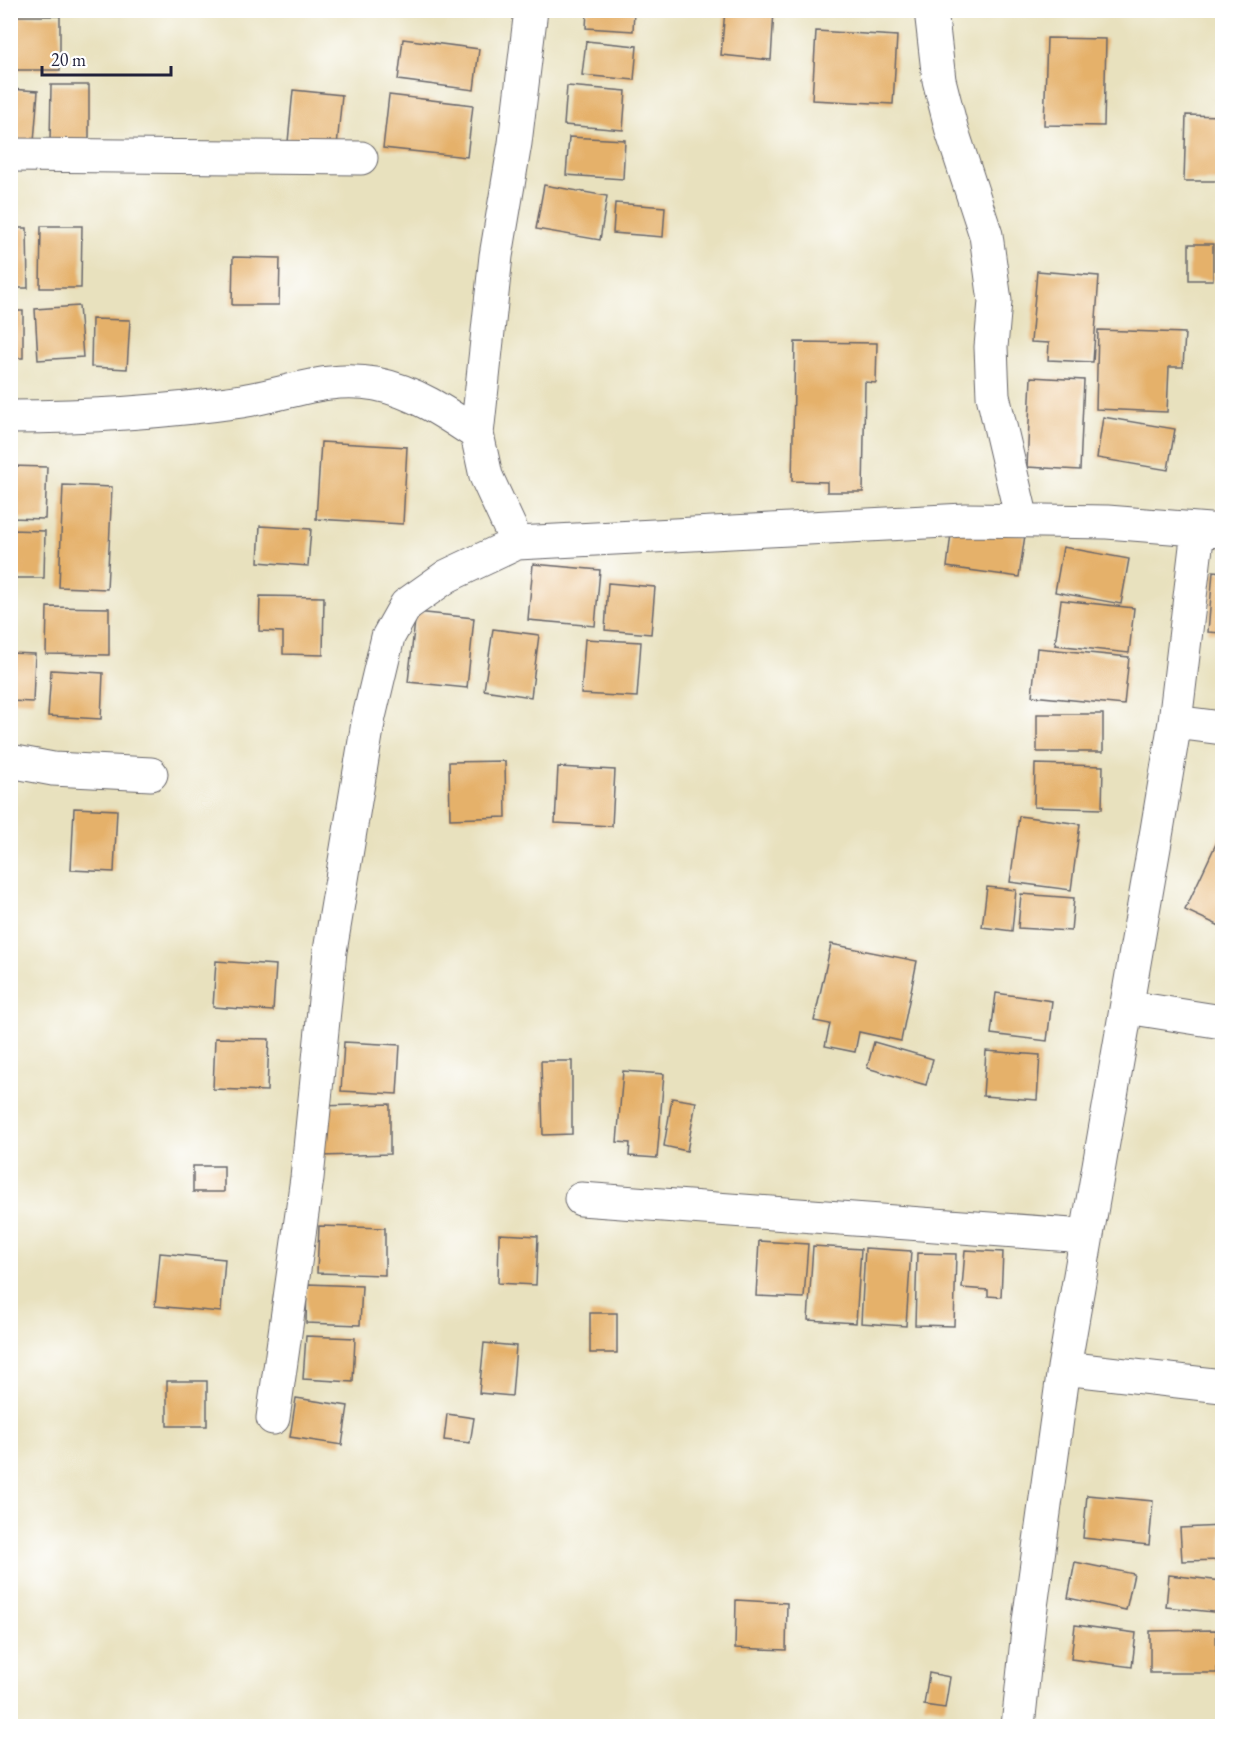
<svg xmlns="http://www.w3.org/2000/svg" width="1233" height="1737" viewBox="0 0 1233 1737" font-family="'EB Garamond',serif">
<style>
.building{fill:#e5b16a}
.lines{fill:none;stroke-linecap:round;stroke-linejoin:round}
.minor-casing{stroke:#676569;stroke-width:35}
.minor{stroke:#fff;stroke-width:33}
</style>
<rect width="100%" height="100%" fill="#fff"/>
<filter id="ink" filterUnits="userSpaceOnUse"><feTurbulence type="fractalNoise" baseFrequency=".0167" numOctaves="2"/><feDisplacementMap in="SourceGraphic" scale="12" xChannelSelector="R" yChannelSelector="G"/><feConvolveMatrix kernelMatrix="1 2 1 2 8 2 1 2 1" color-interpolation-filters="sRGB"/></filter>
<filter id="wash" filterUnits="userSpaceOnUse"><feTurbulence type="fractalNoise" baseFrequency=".008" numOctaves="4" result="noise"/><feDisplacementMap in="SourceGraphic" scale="24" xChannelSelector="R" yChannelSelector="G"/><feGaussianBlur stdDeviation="1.35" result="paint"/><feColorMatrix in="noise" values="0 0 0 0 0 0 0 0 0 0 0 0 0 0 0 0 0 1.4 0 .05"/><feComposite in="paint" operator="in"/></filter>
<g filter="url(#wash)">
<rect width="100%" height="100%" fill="#e8e1be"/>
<g id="blocks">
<path class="building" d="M 587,10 L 634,10 L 633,31 L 586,28 Z
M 725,10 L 774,10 L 771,60 L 721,55 Z
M 10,16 L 60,16 L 60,70 L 10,70 Z
M 816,31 L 897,36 L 893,104 L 812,100 Z
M 1047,38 L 1106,39 L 1104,126 L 1044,125 Z
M 403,39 L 479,49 L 474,90 L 398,80 Z
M 586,41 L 637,46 L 634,80 L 582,75 Z
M 51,85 L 89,85 L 89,144 L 50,143 Z
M 567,86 L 626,91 L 623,130 L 564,125 Z
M 10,89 L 38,91 L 34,142 L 10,140 Z
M 293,90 L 342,95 L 337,146 L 288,142 Z
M 389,95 L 473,105 L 467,157 L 383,148 Z
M 1186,115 L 1222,116 L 1222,181 L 1184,181 Z
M 569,137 L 625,140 L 623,179 L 566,175 Z
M 544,185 L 607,196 L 600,240 L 536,229 Z
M 615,203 L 665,207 L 663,237 L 613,233 Z
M 41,226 L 82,226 L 81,288 L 40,288 Z
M 10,228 L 27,228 L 28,288 L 10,288 Z
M 1189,244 L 1213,244 L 1213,280 L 1189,280 Z
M 233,257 L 280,258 L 279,305 L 232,305 Z
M 1037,271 L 1099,276 L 1093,362 L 1048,360 L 1049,343 L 1031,342 Z
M 79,306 L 83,357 L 38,360 L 35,309 Z
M 10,311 L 23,311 L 23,358 L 10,358 Z
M 92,319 L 130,320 L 127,369 L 91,367 Z
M 1098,330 L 1185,333 L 1183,367 L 1169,367 L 1167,412 L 1096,409 Z
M 795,342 L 877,343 L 876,383 L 865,382 L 863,492 L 827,492 L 827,482 L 792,481 Z
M 1031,377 L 1084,380 L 1080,470 L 1027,467 Z
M 1103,417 L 1175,429 L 1168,470 L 1097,458 Z
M 321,442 L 407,447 L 403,524 L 316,519 Z
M 10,466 L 47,467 L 45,519 L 10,518 Z
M 63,485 L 112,487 L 107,589 L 59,587 Z
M 952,525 L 1025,535 L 1019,577 L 947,567 Z
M 260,526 L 311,529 L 308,566 L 258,562 Z
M 10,530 L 45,531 L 44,578 L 10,578 Z
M 1063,547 L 1129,559 L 1121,604 L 1055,592 Z
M 533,564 L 600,570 L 595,626 L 528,620 Z
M 1213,571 L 1222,572 L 1222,633 L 1208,632 Z
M 608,583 L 655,587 L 651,634 L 605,630 Z
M 260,596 L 324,597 L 323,655 L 283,654 L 283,632 L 259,631 Z
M 1061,600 L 1134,608 L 1129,653 L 1055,645 Z
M 47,607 L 109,608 L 109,655 L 46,654 Z
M 416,612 L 474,618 L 467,688 L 408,682 Z
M 493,629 L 539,635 L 531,697 L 484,690 Z
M 585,639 L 641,642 L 637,697 L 581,694 Z
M 1037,648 L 1129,657 L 1124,705 L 1032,696 Z
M 10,653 L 35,654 L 33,702 L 10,701 Z
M 51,670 L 103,673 L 101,719 L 48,716 Z
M 1037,714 L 1103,714 L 1103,752 L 1037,752 Z
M 505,761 L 506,817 L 450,819 L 449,762 Z
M 1035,764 L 1103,766 L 1102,809 L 1034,807 Z
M 558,767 L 615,770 L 612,826 L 555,823 Z
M 74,808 L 117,810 L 114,872 L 71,870 Z
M 1019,816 L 1080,824 L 1071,890 L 1010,882 Z
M 1222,831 L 1222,927 L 1185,910 Z
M 987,887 L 1016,890 L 1012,931 L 982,927 Z
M 1021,894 L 1074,898 L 1071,931 L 1018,928 Z
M 831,944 L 917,961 L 901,1041 L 859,1032 L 855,1052 L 825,1046 L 830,1024 L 814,1021 Z
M 216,961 L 276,965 L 273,1011 L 213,1007 Z
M 996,993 L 1052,1001 L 1047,1041 L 991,1034 Z
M 215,1038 L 269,1039 L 267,1091 L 213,1089 Z
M 344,1042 L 400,1045 L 397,1094 L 341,1091 Z
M 874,1042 L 933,1059 L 926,1085 L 867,1068 Z
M 986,1051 L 1040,1055 L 1037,1100 L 983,1096 Z
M 541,1061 L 572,1061 L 572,1134 L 543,1135 Z
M 623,1071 L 664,1074 L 657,1158 L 629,1156 L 630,1143 L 617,1142 Z
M 672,1098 L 696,1102 L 687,1151 L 664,1146 Z
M 390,1104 L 390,1154 L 321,1156 L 320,1106 Z
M 193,1166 L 224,1166 L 224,1192 L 193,1192 Z
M 319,1226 L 385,1228 L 385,1275 L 317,1273 Z
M 499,1234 L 538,1236 L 536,1285 L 498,1283 Z
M 759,1241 L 808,1244 L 804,1298 L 756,1296 Z
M 813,1246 L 861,1249 L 856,1323 L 808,1320 Z
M 865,1248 L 911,1251 L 906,1326 L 861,1323 Z
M 965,1250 L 1003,1252 L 1001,1297 L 988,1296 L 988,1290 L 962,1288 Z
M 160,1253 L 225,1259 L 221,1312 L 155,1306 Z
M 917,1253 L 956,1254 L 954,1326 L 915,1325 Z
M 307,1284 L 362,1286 L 360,1325 L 306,1323 Z
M 590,1313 L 617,1313 L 617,1353 L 590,1353 Z
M 306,1336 L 355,1338 L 353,1382 L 303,1379 Z
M 484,1343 L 516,1346 L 512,1396 L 479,1393 Z
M 167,1381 L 207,1381 L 207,1426 L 167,1426 Z
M 296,1398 L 348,1406 L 342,1445 L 290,1437 Z
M 447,1414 L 474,1418 L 470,1443 L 444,1440 Z
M 1087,1495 L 1153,1501 L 1149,1545 L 1083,1538 Z
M 1222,1526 L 1222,1560 L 1182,1561 L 1180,1528 Z
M 1075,1562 L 1134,1574 L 1126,1610 L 1068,1598 Z
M 1169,1575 L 1222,1581 L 1222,1613 L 1166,1607 Z
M 736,1600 L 787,1603 L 786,1650 L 735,1648 Z
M 1075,1625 L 1136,1633 L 1132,1667 L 1071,1659 Z
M 1216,1630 L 1217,1673 L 1150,1673 L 1150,1631 Z
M 929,1673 L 950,1677 L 945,1708 L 924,1705 Z"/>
</g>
</g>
<g filter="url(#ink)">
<use href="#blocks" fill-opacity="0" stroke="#676569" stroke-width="1.5"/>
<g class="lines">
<defs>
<path id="minor" d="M 931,10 L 939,80 L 952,131 L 986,235 L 995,301 L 991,347 L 993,396 L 1022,520
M 10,155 L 361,158
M 10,417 C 88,417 165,412 242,401 C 288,394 328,375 376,384 C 413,391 446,413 477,434
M 517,543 L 486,476 L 477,434 L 496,256 L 515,143 L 531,10
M 1175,722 L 1222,728
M 10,761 L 53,769 L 151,774
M 1127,1007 L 1222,1022
M 581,1199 L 1085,1236
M 1064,1368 L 1222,1386
M 273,1418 L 307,1178 L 330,951 L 369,717 L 388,637 L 406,605 L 447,576 L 517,543 L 965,520 L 1107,522 L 1222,531
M 1018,1726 L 1029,1621 L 1064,1368 L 1157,830 L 1175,722 L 1198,530"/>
</defs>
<use href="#minor" class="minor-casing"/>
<use href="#minor" class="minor"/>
</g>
</g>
<rect width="1233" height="1737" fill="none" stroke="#fff" stroke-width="36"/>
<path d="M42 66v9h129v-9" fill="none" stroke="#22223b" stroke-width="3"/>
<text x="51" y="66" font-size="18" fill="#22223b" stroke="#ffffff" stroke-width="4.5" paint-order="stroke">20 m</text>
</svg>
